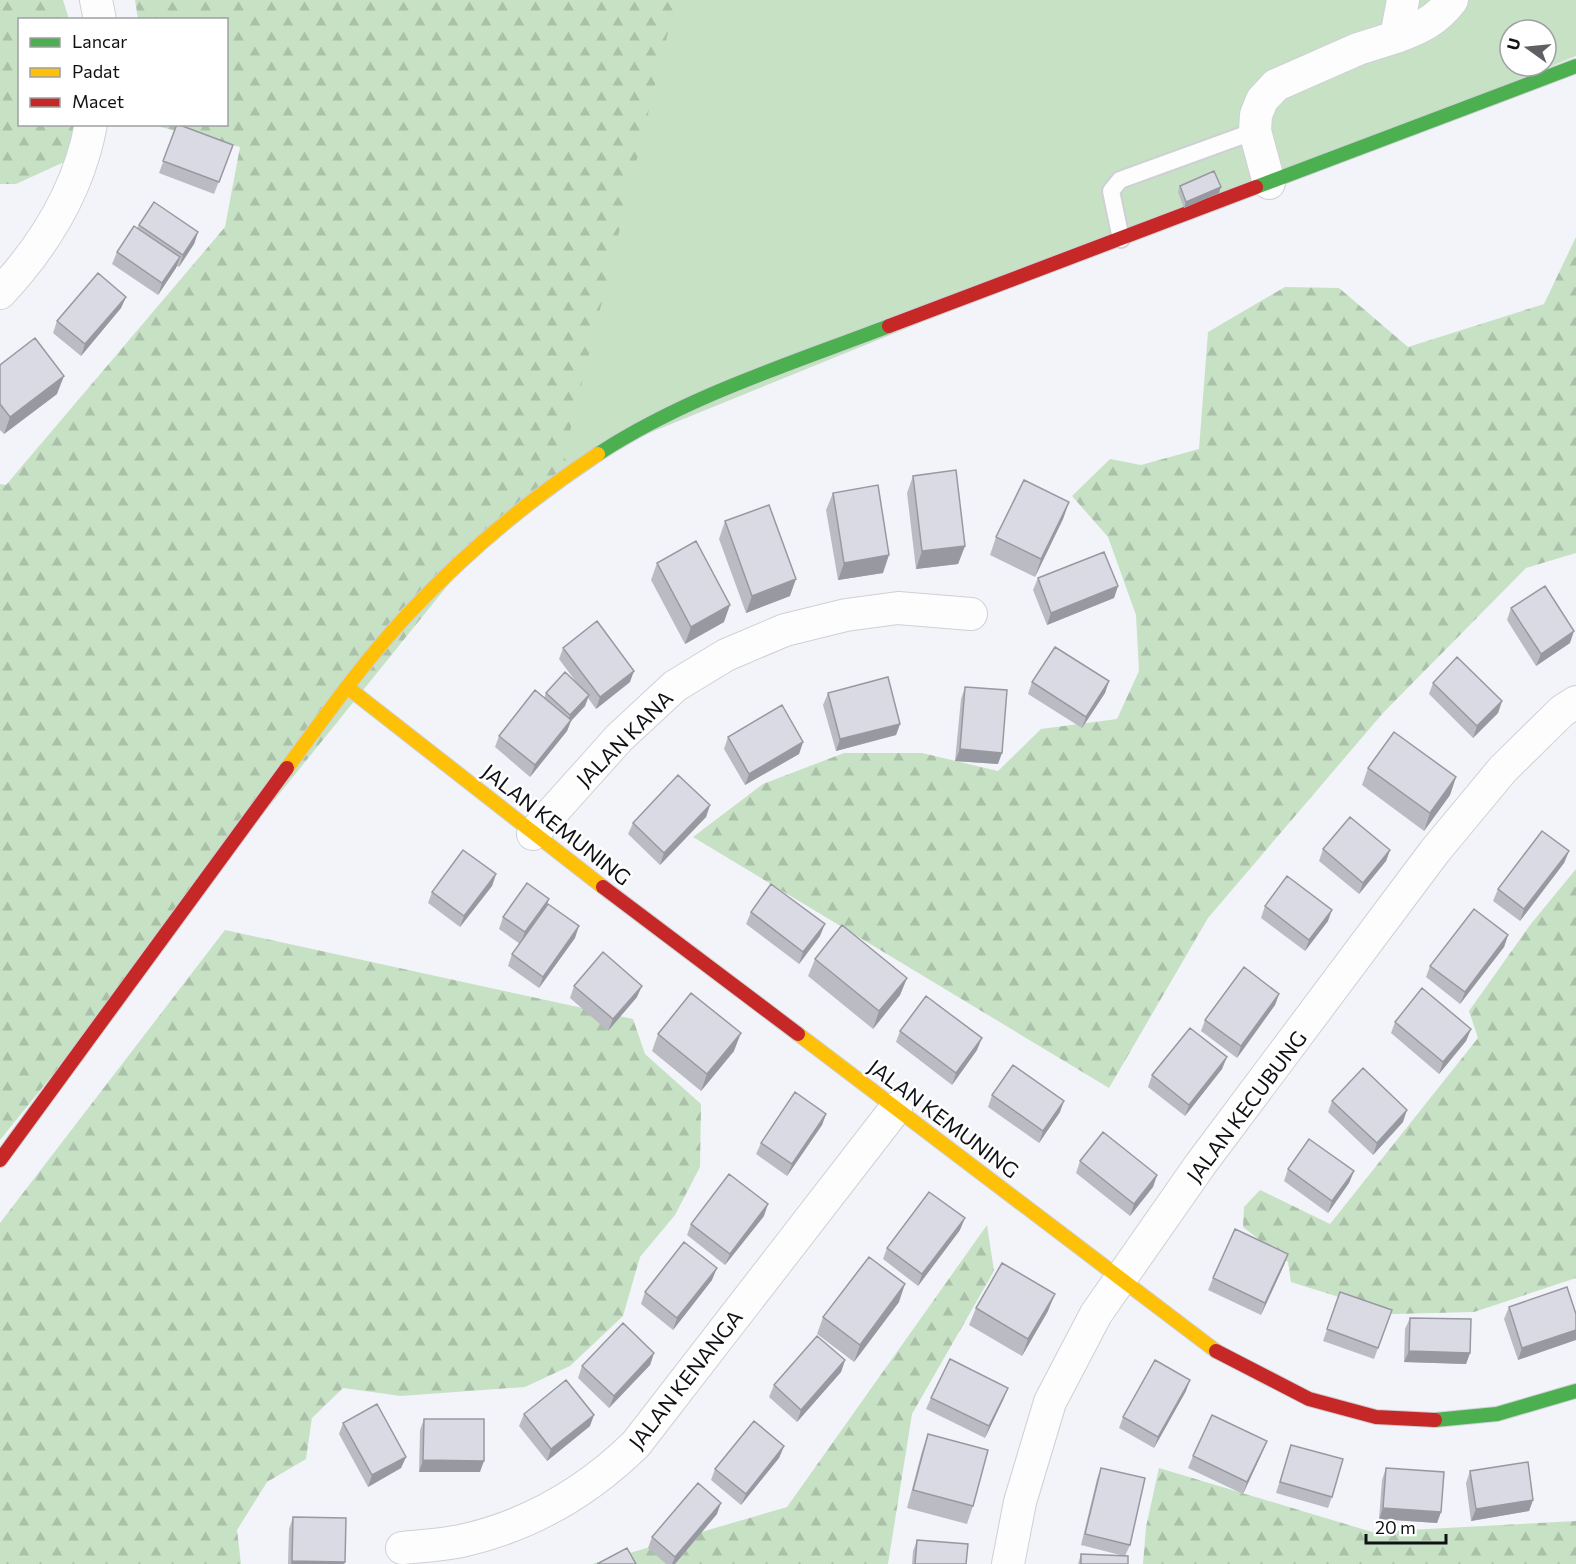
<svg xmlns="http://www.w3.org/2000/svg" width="1576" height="1564" viewBox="0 0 1576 1564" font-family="Commissioner,sans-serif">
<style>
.forest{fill:url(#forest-firs)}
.park{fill:#c7e1c5;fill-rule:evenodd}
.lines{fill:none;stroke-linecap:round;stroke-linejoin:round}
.lane-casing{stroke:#ced0d4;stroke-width:20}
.street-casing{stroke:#ced0d4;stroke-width:34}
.fast-casing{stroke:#ced0d4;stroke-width:16}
.slow-casing{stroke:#ced0d4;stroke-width:16}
.jam-casing{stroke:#ced0d4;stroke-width:16}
.lane{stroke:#fdfdfe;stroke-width:16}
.street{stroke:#fdfdfe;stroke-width:32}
.fast{stroke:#4caf50;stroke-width:14}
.slow{stroke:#ffc107;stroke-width:14}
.jam{stroke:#c62828;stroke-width:14}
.wall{fill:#bbbbc4}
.shaded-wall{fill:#9899a0}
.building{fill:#d9dae4;stroke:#9899a0;stroke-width:1.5}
.labels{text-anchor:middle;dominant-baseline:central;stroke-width:5;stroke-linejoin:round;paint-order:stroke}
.street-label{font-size:21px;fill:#101114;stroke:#fff}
</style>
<defs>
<pattern id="forest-firs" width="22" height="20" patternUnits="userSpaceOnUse" patternTransform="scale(1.5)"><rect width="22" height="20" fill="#c7e1c5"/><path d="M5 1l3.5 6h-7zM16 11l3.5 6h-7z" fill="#aac0a8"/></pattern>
</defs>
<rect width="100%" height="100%" fill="#f2f4fa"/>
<path class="forest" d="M 0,0 L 63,0 L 69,19 L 20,20 L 20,124 L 83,125 L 86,152 L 16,184 L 0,184 Z
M 135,0 L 680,0 L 568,466 L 502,518 L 0,1140 L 0,484 L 6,485 L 225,227 L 240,147 L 153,125 L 226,124 L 226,20 L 138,19 Z
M 1576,237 L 1576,553 L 1526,568 L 1383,713 L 1208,918 L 1109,1088 L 693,837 L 763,784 L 844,753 L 922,753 L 998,771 L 1041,729 L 1117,719 L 1139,671 L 1136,615 L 1108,537 L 1072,496 L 1110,459 L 1141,465 L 1199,449 L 1208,332 L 1285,287 L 1339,288 L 1408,347 L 1544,304 Z
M 1576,869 L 1576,1278 L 1474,1312 L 1393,1314 L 1291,1282 L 1288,1262 L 1243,1227 L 1244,1207 L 1260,1190 L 1330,1224 L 1478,1038 L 1469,1011 L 1530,925 Z
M 225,930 L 633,1019 L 645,1054 L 701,1104 L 700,1167 L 675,1215 L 640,1257 L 623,1316 L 570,1366 L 525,1387 L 401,1396 L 343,1388 L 312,1418 L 306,1459 L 267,1482 L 237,1530 L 241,1564 L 0,1564 L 0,1223 Z
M 987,1225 L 994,1271 L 912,1414 L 888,1564 L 592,1564 L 787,1507 Z
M 1159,1468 L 1372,1532 L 1576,1521 L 1576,1564 L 1143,1564 L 1146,1527 Z"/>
<path class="park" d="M 676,0 L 1576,0 L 1576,56 L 568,466 L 564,456 ZM 1510,30 L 1546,30 L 1546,66 L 1510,66 Z"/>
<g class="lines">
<defs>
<path id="lane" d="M 1121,239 L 1111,191 L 1120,180 L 1255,131"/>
<path id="street" d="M 96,0 L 100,20
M 1396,37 C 1420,28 1436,21 1452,0
M 1269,183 L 1255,131 L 1256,115 L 1262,100 L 1276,85 L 1358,49 L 1396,37 L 1403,0
M 0,293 C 44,246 79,189 91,124
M 533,834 L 619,738 L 675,686 L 726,655 L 785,630 L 846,615 L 898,608 L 971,614
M 402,1548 C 421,1546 442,1545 461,1541 C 529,1526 587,1492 636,1444 L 896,1108
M 1008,1564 L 1020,1502 L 1050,1402 L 1096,1314 L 1200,1165 L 1435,851 L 1503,769 L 1562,711 L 1576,702"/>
<path id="fast" d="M 1256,187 L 1576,66
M 598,454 C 687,396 790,364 889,326
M 1435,1420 L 1497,1414 L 1576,1391"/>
<path id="slow" d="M 347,687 L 603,887
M 287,768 C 326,715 364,661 409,613 C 465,553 530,499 598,454
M 798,1034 L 1216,1351"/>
<path id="jam" d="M 889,326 L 1256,187
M 603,887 L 798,1034
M 0,1160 L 287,768
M 1216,1351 L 1309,1399 L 1376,1417 L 1435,1420"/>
</defs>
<use href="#lane" class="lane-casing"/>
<use href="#street" class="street-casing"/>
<use href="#fast" class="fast-casing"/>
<use href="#slow" class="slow-casing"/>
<use href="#jam" class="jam-casing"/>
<use href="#lane" class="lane"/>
<use href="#street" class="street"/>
<use href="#fast" class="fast"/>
<use href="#slow" class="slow"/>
<use href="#jam" class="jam"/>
</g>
<path class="wall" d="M 177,124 L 233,145 L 214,194 L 159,173 Z
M 1180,186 L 1219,193 L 1184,208 L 1178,192 Z
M 139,225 L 198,232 L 194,244 L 179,267 L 177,266 L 158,295 L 112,264 L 117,252 L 137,228 Z
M 126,297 L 121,308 L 81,356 L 53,333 L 57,321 Z
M 0,365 L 57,394 L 4,434 L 0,430 Z
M 913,476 L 965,546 L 958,564 L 916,569 L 907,493 Z
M 833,493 L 883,573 L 838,580 L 826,510 Z
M 1069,502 L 1063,519 L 1035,577 L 990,555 L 996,537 Z
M 725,521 L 790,596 L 746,613 L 719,539 Z
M 657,563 L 724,622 L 685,644 L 651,580 Z
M 1038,578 L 1118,586 L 1114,598 L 1047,625 L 1033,590 Z
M 1511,608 L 1570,643 L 1536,666 L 1507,620 Z
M 563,648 L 630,682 L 596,709 L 588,698 L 585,706 L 571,721 L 567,731 L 530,777 L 495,747 L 499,736 L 544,698 L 546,693 L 576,682 L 559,659 Z
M 1109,681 L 1105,693 L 1082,728 L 1028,694 L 1032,682 Z
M 1433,683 L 1502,701 L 1498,713 L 1473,738 L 1429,694 Z
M 965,687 L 998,764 L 955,761 L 961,699 Z
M 828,693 L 900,724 L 896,735 L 836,751 L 823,705 Z
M 728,737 L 803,742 L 799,754 L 745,785 L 724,749 Z
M 1368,768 L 1456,777 L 1450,795 L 1424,831 L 1362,785 Z
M 710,805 L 706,817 L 660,865 L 628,834 L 633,823 Z
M 1323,849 L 1390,850 L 1386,861 L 1359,894 L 1319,861 Z
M 1569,851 L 1564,863 L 1520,921 L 1493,901 L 1498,889 Z
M 496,874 L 492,886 L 460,927 L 428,903 L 432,892 Z
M 549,899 L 546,907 L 575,938 L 539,988 L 508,966 L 512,954 L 520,944 L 499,929 L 503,917 Z
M 1265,906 L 1328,921 L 1305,951 L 1261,918 Z
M 751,912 L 820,936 L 799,964 L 746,924 Z
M 1508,935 L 1504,947 L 1460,1004 L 1426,977 L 1430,966 Z
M 815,959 L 907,978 L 900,995 L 873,1029 L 808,976 Z
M 574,986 L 637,997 L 608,1031 L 570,998 Z
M 1279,994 L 1275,1005 L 1237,1058 L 1201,1031 L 1205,1020 Z
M 1395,1022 L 1471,1029 L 1466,1041 L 1439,1074 L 1391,1033 Z
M 900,1031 L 977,1050 L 952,1085 L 896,1042 Z
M 658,1034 L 734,1051 L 701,1091 L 652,1051 Z
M 1222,1069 L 1185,1116 L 1148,1087 L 1152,1075 Z
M 992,1095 L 1060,1112 L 1039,1143 L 988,1107 Z
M 1332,1101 L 1403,1122 L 1373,1155 L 1328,1112 Z
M 826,1114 L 822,1125 L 787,1176 L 756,1154 L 761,1143 Z
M 1080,1161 L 1157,1175 L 1153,1187 L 1130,1216 L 1076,1173 Z
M 1288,1169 L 1354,1171 L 1349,1183 L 1328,1213 L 1284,1181 Z
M 764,1216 L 725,1265 L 687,1235 L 691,1224 Z
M 960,1230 L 918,1286 L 883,1259 L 887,1248 Z
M 1288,1254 L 1284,1265 L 1261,1315 L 1208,1290 L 1213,1278 Z
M 712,1280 L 673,1330 L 641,1304 L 645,1292 Z
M 1340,1292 L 1392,1310 L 1374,1359 L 1323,1341 Z
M 899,1302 L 854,1362 L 817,1334 L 823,1317 Z
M 1509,1307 L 1576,1314 L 1518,1360 L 1504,1319 Z
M 976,1308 L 1048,1311 L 1022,1356 L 969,1325 Z
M 1410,1318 L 1470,1353 L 1466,1364 L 1404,1362 L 1405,1329 Z
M 654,1353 L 650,1365 L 609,1408 L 578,1378 L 582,1366 Z
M 845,1360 L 841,1372 L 797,1422 L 769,1397 L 774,1385 Z
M 1008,1388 L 1003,1400 L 985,1438 L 926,1409 L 931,1398 Z
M 1186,1391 L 1154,1448 L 1119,1428 L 1123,1417 Z
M 524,1414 L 590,1426 L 547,1461 L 519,1426 Z
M 424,1419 L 480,1472 L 419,1472 L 420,1430 Z
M 343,1423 L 406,1457 L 401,1468 L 368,1487 L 339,1434 Z
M 928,1434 L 973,1506 L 967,1524 L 907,1508 L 922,1451 Z
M 1267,1441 L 1262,1453 L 1243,1494 L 1188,1468 L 1193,1456 Z
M 1291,1445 L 1332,1497 L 1328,1508 L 1276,1493 Z
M 784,1446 L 779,1458 L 741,1505 L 711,1480 L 715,1469 Z
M 1101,1468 L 1130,1545 L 1125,1556 L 1128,1564 L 1078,1564 L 1081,1554 L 1124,1556 L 1081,1545 L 1097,1479 Z
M 1386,1468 L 1441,1512 L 1437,1523 L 1379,1519 L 1382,1480 Z
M 1470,1471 L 1533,1500 L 1529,1511 L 1471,1521 L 1466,1483 Z
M 717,1514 L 675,1564 L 666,1564 L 648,1548 L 652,1537 Z
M 293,1517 L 345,1562 L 344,1564 L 288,1564 L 289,1529 Z
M 917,1540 L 966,1564 L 912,1564 L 913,1551 Z"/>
<path class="shaded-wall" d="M 1221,187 L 1219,193 L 1184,208 L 1186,202 Z
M 198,232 L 194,244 L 179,267 L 183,255 Z
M 180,257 L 176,268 L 158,295 L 162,283 Z
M 126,297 L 121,308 L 81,356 L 85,344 Z
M 64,376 L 57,394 L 4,434 L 10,417 Z
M 1069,502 L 1063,519 L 1035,577 L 1041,559 Z
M 965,546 L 958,564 L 916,569 L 922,551 Z
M 889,555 L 883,573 L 838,580 L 844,563 Z
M 796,579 L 790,596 L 746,613 L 752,596 Z
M 1118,586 L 1114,598 L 1047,625 L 1051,613 Z
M 730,605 L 724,622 L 685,644 L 691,627 Z
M 1574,631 L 1570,643 L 1536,666 L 1541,654 Z
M 634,671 L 630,682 L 596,709 L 600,697 Z
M 1109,681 L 1105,693 L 1082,728 L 1086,717 Z
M 589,695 L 585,706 L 571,721 L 567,731 L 530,777 L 535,765 L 566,727 L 570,715 Z
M 1502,701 L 1498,713 L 1473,738 L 1477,726 Z
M 900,724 L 896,735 L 836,751 L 840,739 Z
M 803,742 L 799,754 L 745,785 L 749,774 Z
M 960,749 L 1002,753 L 998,764 L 955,761 Z
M 1456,777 L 1450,795 L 1424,831 L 1430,813 Z
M 710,805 L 706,817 L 660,865 L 664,853 Z
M 1390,850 L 1386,861 L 1359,894 L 1363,883 Z
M 1569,851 L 1564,863 L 1520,921 L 1524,909 Z
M 496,874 L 492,886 L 460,927 L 464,916 Z
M 549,899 L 545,910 L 520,944 L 525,932 Z
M 1332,910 L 1328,921 L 1305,951 L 1309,940 Z
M 825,924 L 820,936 L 799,964 L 803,952 Z
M 579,926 L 575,938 L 539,988 L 543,977 Z
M 1508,935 L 1504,947 L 1460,1004 L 1465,992 Z
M 907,978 L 900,995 L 873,1029 L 879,1011 Z
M 642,986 L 637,997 L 608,1031 L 613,1019 Z
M 1279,994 L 1275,1005 L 1237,1058 L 1241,1046 Z
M 1471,1029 L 1466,1041 L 1439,1074 L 1443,1062 Z
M 741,1033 L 734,1051 L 701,1091 L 707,1074 Z
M 982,1038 L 977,1050 L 952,1085 L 956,1073 Z
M 1227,1057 L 1222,1069 L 1185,1116 L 1189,1105 Z
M 1064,1101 L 1060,1112 L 1039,1143 L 1043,1131 Z
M 1407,1110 L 1403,1122 L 1373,1155 L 1377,1143 Z
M 826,1114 L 822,1125 L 787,1176 L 792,1164 Z
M 1354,1171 L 1349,1183 L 1328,1213 L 1332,1201 Z
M 1157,1175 L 1153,1187 L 1130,1216 L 1134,1204 Z
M 768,1204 L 764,1216 L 725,1265 L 730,1254 Z
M 965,1218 L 960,1230 L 918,1286 L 922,1274 Z
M 1288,1254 L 1284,1265 L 1261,1315 L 1265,1303 Z
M 717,1268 L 712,1280 L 673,1330 L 677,1318 Z
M 905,1284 L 899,1302 L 854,1362 L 860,1345 Z
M 1055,1294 L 1048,1311 L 1022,1356 L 1028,1339 Z
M 1576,1330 L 1576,1340 L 1518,1360 L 1522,1348 Z
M 1409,1351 L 1470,1353 L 1466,1364 L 1404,1362 Z
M 654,1353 L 650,1365 L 609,1408 L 614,1396 Z
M 845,1360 L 841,1372 L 797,1422 L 801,1410 Z
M 1190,1380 L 1186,1391 L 1154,1448 L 1158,1437 Z
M 1008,1388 L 1003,1400 L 985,1438 L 989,1426 Z
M 594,1415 L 590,1426 L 547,1461 L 551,1449 Z
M 1267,1441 L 1262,1453 L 1243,1494 L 1247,1482 Z
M 784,1446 L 779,1458 L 741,1505 L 746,1494 Z
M 406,1457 L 401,1468 L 368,1487 L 372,1475 Z
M 423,1460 L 484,1461 L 480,1472 L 419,1472 Z
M 1533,1500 L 1529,1511 L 1471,1521 L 1476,1509 Z
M 721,1503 L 717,1514 L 675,1564 L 672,1564 L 675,1557 Z
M 1383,1508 L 1441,1512 L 1437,1523 L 1379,1519 Z
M 292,1561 L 345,1562 L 344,1564 L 291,1564 Z"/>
<path class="building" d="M 177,124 L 233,145 L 219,182 L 163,161 Z
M 1214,171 L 1221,187 L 1186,202 L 1180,186 Z
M 154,202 L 198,232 L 183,255 L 139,225 Z
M 134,226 L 180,257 L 162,283 L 117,252 Z
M 98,273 L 126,297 L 85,344 L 57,321 Z
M 35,338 L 64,376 L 10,417 L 0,404 L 0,365 Z
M 956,470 L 965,546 L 922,551 L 913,476 Z
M 1024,480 L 1069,502 L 1041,559 L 996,537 Z
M 878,485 L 889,555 L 844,563 L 833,493 Z
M 769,505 L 796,579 L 752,596 L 725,521 Z
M 696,541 L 730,605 L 691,627 L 657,563 Z
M 1104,552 L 1118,586 L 1051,613 L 1038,578 Z
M 1545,586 L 1574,631 L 1541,654 L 1511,608 Z
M 597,621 L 634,671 L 600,697 L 563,648 Z
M 1055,647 L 1109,681 L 1086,717 L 1032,682 Z
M 1457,657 L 1502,701 L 1477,726 L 1433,683 Z
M 565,672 L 589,695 L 570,715 L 546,693 Z
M 888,677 L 900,724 L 840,739 L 828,693 Z
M 965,687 L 1007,690 L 1002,753 L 960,749 Z
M 535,690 L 571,720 L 535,765 L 499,736 Z
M 782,705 L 803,742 L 749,774 L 728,737 Z
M 1394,732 L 1456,777 L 1430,813 L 1368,768 Z
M 678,775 L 710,805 L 664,853 L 633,823 Z
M 1350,817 L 1390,850 L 1363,883 L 1323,849 Z
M 1542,831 L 1569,851 L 1524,909 L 1498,889 Z
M 463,850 L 496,874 L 464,916 L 432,892 Z
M 1287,876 L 1332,910 L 1309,940 L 1265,906 Z
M 527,883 L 549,899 L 525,932 L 503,917 Z
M 771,884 L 825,924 L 803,952 L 751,912 Z
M 548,904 L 579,926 L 543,977 L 512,954 Z
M 1474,909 L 1508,935 L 1465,992 L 1430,966 Z
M 842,925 L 907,978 L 879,1011 L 815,959 Z
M 603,952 L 642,986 L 613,1019 L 574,986 Z
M 1244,967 L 1279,994 L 1241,1046 L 1205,1020 Z
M 1422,988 L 1471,1029 L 1443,1062 L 1395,1022 Z
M 691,993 L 741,1033 L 707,1074 L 658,1034 Z
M 926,996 L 982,1038 L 956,1073 L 900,1031 Z
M 1190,1028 L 1227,1057 L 1189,1105 L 1152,1075 Z
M 1013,1065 L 1064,1101 L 1043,1131 L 992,1095 Z
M 1363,1068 L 1407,1110 L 1377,1143 L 1332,1101 Z
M 795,1092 L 826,1114 L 792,1164 L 761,1143 Z
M 1103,1132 L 1157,1175 L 1134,1204 L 1080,1161 Z
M 1309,1139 L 1354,1171 L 1332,1201 L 1288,1169 Z
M 729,1174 L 768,1204 L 730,1254 L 691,1224 Z
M 929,1192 L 965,1218 L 922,1274 L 887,1248 Z
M 1235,1229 L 1288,1254 L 1265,1303 L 1213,1278 Z
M 684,1242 L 717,1268 L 677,1318 L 645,1292 Z
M 869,1257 L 905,1284 L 860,1345 L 823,1317 Z
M 1002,1263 L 1055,1294 L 1028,1339 L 976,1308 Z
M 1567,1287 L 1576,1314 L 1576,1330 L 1522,1348 L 1509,1307 Z
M 1340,1292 L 1392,1310 L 1378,1348 L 1327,1329 Z
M 1410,1318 L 1471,1319 L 1470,1353 L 1409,1351 Z
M 623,1323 L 654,1353 L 614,1396 L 582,1366 Z
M 817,1336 L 845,1360 L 801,1410 L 774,1385 Z
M 950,1359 L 1008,1388 L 989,1426 L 931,1398 Z
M 1155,1360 L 1190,1380 L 1158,1437 L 1123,1417 Z
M 566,1380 L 594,1415 L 551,1449 L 524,1414 Z
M 377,1404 L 406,1457 L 372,1475 L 343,1423 Z
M 1212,1415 L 1267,1441 L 1247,1482 L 1193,1456 Z
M 424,1419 L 484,1419 L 484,1461 L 423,1460 Z
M 754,1421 L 784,1446 L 746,1494 L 715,1469 Z
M 928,1434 L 988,1450 L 973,1506 L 913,1490 Z
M 1291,1445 L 1343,1459 L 1332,1497 L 1280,1482 Z
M 1528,1462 L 1533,1500 L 1476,1509 L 1470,1471 Z
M 1101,1468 L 1145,1478 L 1130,1545 L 1085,1534 Z
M 1386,1468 L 1444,1472 L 1441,1512 L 1383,1508 Z
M 698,1483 L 721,1503 L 675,1557 L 652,1537 Z
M 293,1517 L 346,1518 L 345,1562 L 292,1561 Z
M 917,1540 L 968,1544 L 966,1564 L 915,1564 Z
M 627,1548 L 636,1564 L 597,1564 Z
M 1081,1554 L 1128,1556 L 1128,1564 L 1081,1564 Z"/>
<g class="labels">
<g class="street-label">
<text transform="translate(624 738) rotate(-45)">JALAN KANA</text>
<text transform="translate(557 824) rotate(38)">JALAN KEMUNING</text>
<text transform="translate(1246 1106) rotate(-53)">JALAN KECUBUNG</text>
<text transform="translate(944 1118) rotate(37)">JALAN KEMUNING</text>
<text transform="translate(685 1379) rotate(-52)">JALAN KENANGA</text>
</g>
</g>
<rect x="18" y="18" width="210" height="108" fill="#ffffff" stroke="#9fa0a1" stroke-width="1.5"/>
<rect x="30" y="38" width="30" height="9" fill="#4caf50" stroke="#9fa0a1" stroke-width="1.5"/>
<text x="72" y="48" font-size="18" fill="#101114">Lancar</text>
<rect x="30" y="68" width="30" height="9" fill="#ffc107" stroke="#9fa0a1" stroke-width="1.5"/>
<text x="72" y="78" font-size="18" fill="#101114">Padat</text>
<rect x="30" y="98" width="30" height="9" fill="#c62828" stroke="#9fa0a1" stroke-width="1.5"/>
<text x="72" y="108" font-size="18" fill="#101114">Macet</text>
<g transform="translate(1528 48) rotate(285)"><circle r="28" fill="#ffffff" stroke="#9fa0a1" stroke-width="1.5"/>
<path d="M0-4.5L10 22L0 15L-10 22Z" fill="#5f6064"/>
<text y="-9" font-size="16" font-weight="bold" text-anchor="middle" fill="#101114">U</text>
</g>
<path d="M1366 1534v9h80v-9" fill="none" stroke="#101114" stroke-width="3"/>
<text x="1375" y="1534" font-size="18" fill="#101114" stroke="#ffffff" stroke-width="4.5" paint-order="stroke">20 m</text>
</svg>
